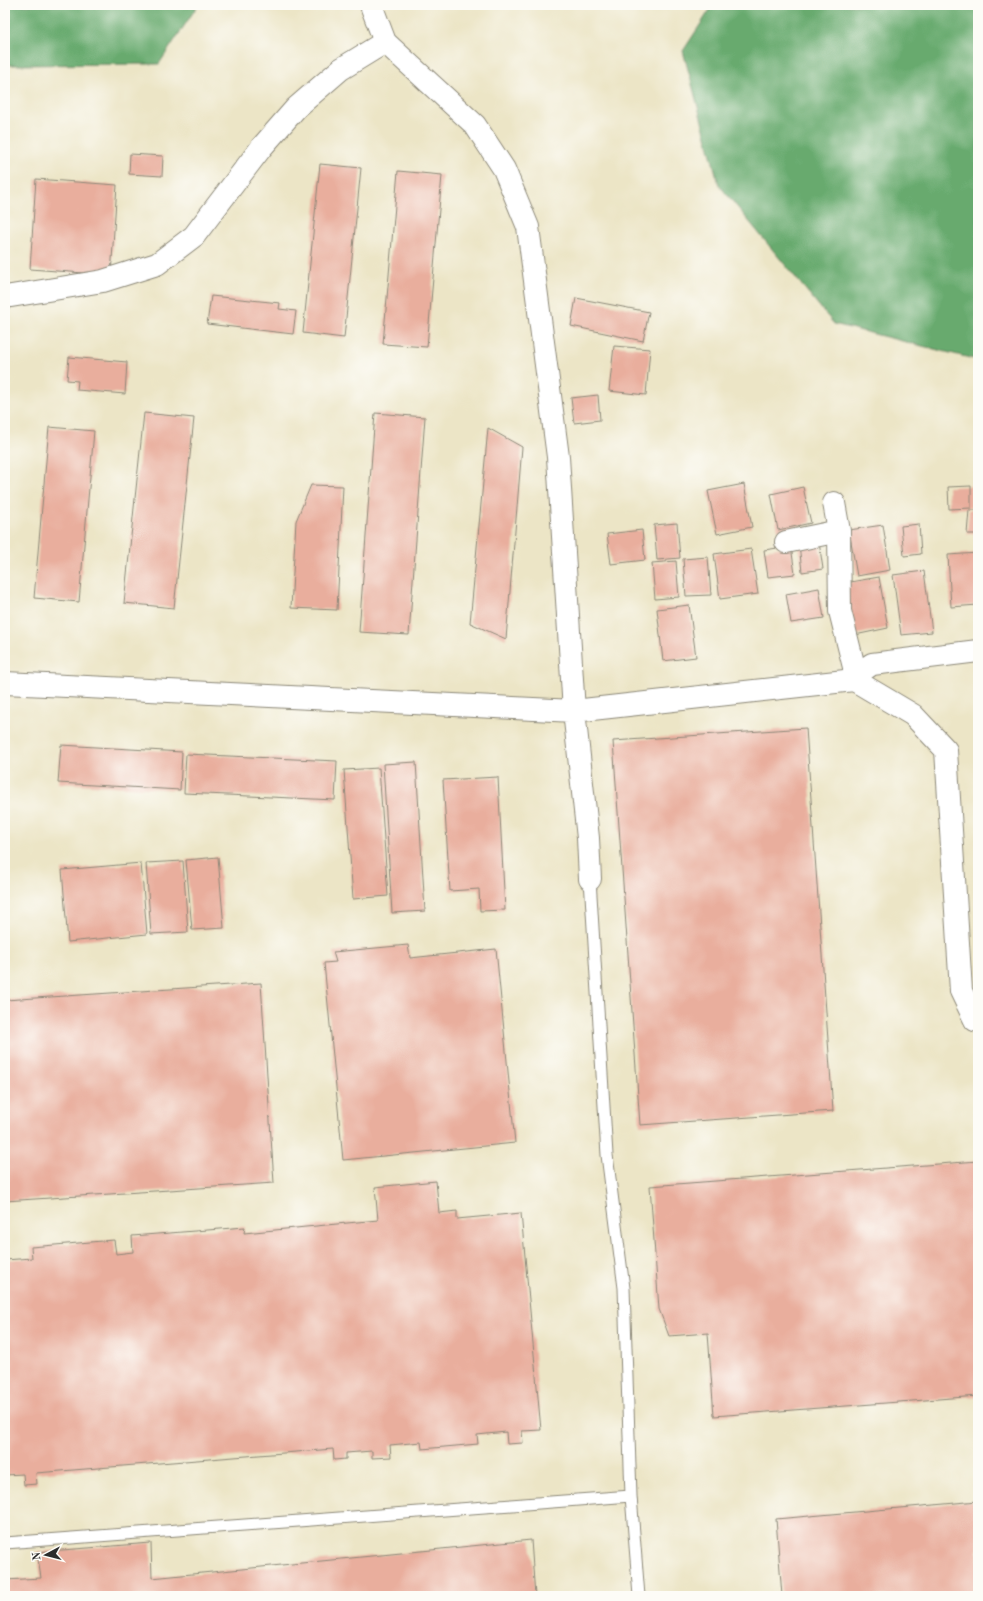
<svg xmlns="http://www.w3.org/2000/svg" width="983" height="1601" viewBox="0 0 983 1601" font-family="'Old Standard TT',serif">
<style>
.forest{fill:#68aa6e;stroke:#4a6a4c}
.building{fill:#e9ae9d}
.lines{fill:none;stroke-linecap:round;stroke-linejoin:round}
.service-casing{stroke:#8c8878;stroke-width:13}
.minor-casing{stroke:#8c8878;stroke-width:24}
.tertiary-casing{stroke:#8c8878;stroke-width:24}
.service{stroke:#fff;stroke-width:11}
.minor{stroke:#fff;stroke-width:22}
.tertiary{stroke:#fff;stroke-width:22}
</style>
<rect width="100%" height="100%" fill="#fdfcf7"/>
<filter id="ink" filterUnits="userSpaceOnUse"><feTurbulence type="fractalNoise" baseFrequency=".025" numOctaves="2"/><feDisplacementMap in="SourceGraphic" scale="8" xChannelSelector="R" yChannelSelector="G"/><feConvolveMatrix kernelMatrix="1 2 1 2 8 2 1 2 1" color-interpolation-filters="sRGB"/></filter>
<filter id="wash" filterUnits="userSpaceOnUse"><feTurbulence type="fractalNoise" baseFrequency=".012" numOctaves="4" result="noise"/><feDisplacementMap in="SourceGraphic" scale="16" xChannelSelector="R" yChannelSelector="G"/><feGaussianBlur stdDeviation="0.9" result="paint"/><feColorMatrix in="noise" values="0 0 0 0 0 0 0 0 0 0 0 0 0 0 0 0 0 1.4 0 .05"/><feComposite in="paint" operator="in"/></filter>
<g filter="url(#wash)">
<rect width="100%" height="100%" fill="#ece5c6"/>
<path class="forest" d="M 5,5 L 198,5 L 159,64 L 5,65 Z
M 713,5 L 978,5 L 978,360 L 834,324 L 719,185 L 683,51 Z"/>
<g id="blocks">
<path class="building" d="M 130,154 L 163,156 L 162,176 L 129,174 Z
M 320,164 L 361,168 L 344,338 L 303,333 Z
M 398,171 L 442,175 L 427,347 L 383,344 Z
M 36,179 L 117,185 L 111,275 L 30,269 Z
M 211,296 L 280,303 L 279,309 L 296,311 L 293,334 L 207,324 Z
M 576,298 L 649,312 L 643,341 L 571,326 Z
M 614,346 L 650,349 L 646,395 L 609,391 Z
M 69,357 L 127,362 L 125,394 L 77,390 L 78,381 L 67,380 Z
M 598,395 L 600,420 L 574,423 L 571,398 Z
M 144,413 L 194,418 L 174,608 L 124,603 Z
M 375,413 L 425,417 L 409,635 L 359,632 Z
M 49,427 L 94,431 L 79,602 L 34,598 Z
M 488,428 L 522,447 L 506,639 L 470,623 Z
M 744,484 L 752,527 L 717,534 L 708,491 Z
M 311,485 L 343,486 L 337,610 L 291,608 L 296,521 Z
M 971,486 L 971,508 L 949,509 L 948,487 Z
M 803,487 L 811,523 L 778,530 L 771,494 Z
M 969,510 L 978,510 L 978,534 L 967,534 Z
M 677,523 L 680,558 L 657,560 L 654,525 Z
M 919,524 L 921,554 L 904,556 L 901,526 Z
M 883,525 L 890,570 L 857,576 L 849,530 Z
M 642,530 L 645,560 L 611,564 L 607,534 Z
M 819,542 L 823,569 L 802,572 L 799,544 Z
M 791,546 L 795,574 L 768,577 L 764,550 Z
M 751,549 L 758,594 L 720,599 L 714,554 Z
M 978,553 L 978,605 L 951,607 L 948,555 Z
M 708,557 L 711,595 L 686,596 L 683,559 Z
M 676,561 L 679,597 L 655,599 L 652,563 Z
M 924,571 L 932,632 L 901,635 L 893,575 Z
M 879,577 L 888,628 L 855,635 L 845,583 Z
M 819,588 L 824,618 L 791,623 L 786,594 Z
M 689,605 L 696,657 L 663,661 L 657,609 Z
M 806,728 L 833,1111 L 640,1125 L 613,741 Z
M 61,745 L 182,752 L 180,790 L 58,783 Z
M 186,754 L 337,761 L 335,800 L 184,793 Z
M 416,762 L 425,911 L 392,913 L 383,764 Z
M 379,768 L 388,896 L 353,899 L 344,770 Z
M 498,777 L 505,910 L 480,911 L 479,889 L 450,891 L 443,780 Z
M 218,857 L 224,928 L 192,930 L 186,860 Z
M 183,861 L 188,932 L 151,934 L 146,863 Z
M 141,863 L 147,934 L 68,942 L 62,870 Z
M 408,945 L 410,958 L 496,949 L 515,1143 L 343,1160 L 324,963 L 336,962 L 333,952 Z
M 261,983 L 274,1183 L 5,1201 L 5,1000 Z
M 978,1161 L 978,1396 L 714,1416 L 708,1333 L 669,1336 L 659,1309 L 650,1186 Z
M 436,1181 L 439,1213 L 457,1211 L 457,1219 L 521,1213 L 541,1430 L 522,1431 L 523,1443 L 507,1444 L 506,1432 L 477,1435 L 478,1444 L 422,1449 L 421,1442 L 390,1445 L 391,1457 L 372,1458 L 372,1451 L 346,1453 L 346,1459 L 334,1460 L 333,1449 L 36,1473 L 37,1484 L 24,1485 L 23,1474 L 5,1475 L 5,1260 L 32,1258 L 31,1247 L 114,1240 L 116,1254 L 133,1252 L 132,1236 L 245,1227 L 244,1233 L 378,1220 L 375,1187 Z
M 978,1501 L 978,1596 L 782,1596 L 776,1519 Z
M 531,1540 L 535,1596 L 5,1596 L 5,1580 L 41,1578 L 37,1552 L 151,1543 L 152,1578 Z"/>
</g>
</g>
<g filter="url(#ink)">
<use href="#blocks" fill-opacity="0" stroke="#8c8878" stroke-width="1"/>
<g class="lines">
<defs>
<path id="service" d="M 590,879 L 607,1155 L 624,1288 L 631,1496 L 639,1596
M 5,1543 L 631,1496"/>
<path id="minor" d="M 5,297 L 103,281 L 157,264 L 194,236 L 261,148 L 296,108 L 341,69 L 385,42
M 834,503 L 839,531 L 840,611 L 856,675
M 786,542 L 839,531
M 854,680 L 856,675 L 872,664 L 978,651"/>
<path id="tertiary" d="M 371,5 L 385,42 L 475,125 L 504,169 L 528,227 L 558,457 L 574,711 L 588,838 L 590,879
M 5,683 L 574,711 L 854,680 L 913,715 L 946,750 L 961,991 L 975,1020 L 978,1021"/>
</defs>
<use href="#service" class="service-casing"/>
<use href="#minor" class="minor-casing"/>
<use href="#tertiary" class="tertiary-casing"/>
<use href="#service" class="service"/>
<use href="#minor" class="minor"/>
<use href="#tertiary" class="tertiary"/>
</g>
</g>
<rect width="983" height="1601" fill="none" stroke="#fdfcf7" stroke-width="20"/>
<g transform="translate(46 1555) rotate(263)" stroke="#fdfcf7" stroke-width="3" paint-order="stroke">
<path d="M0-3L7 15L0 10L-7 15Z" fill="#2b2b2b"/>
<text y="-6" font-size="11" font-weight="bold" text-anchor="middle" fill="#2b2b2b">N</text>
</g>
</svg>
